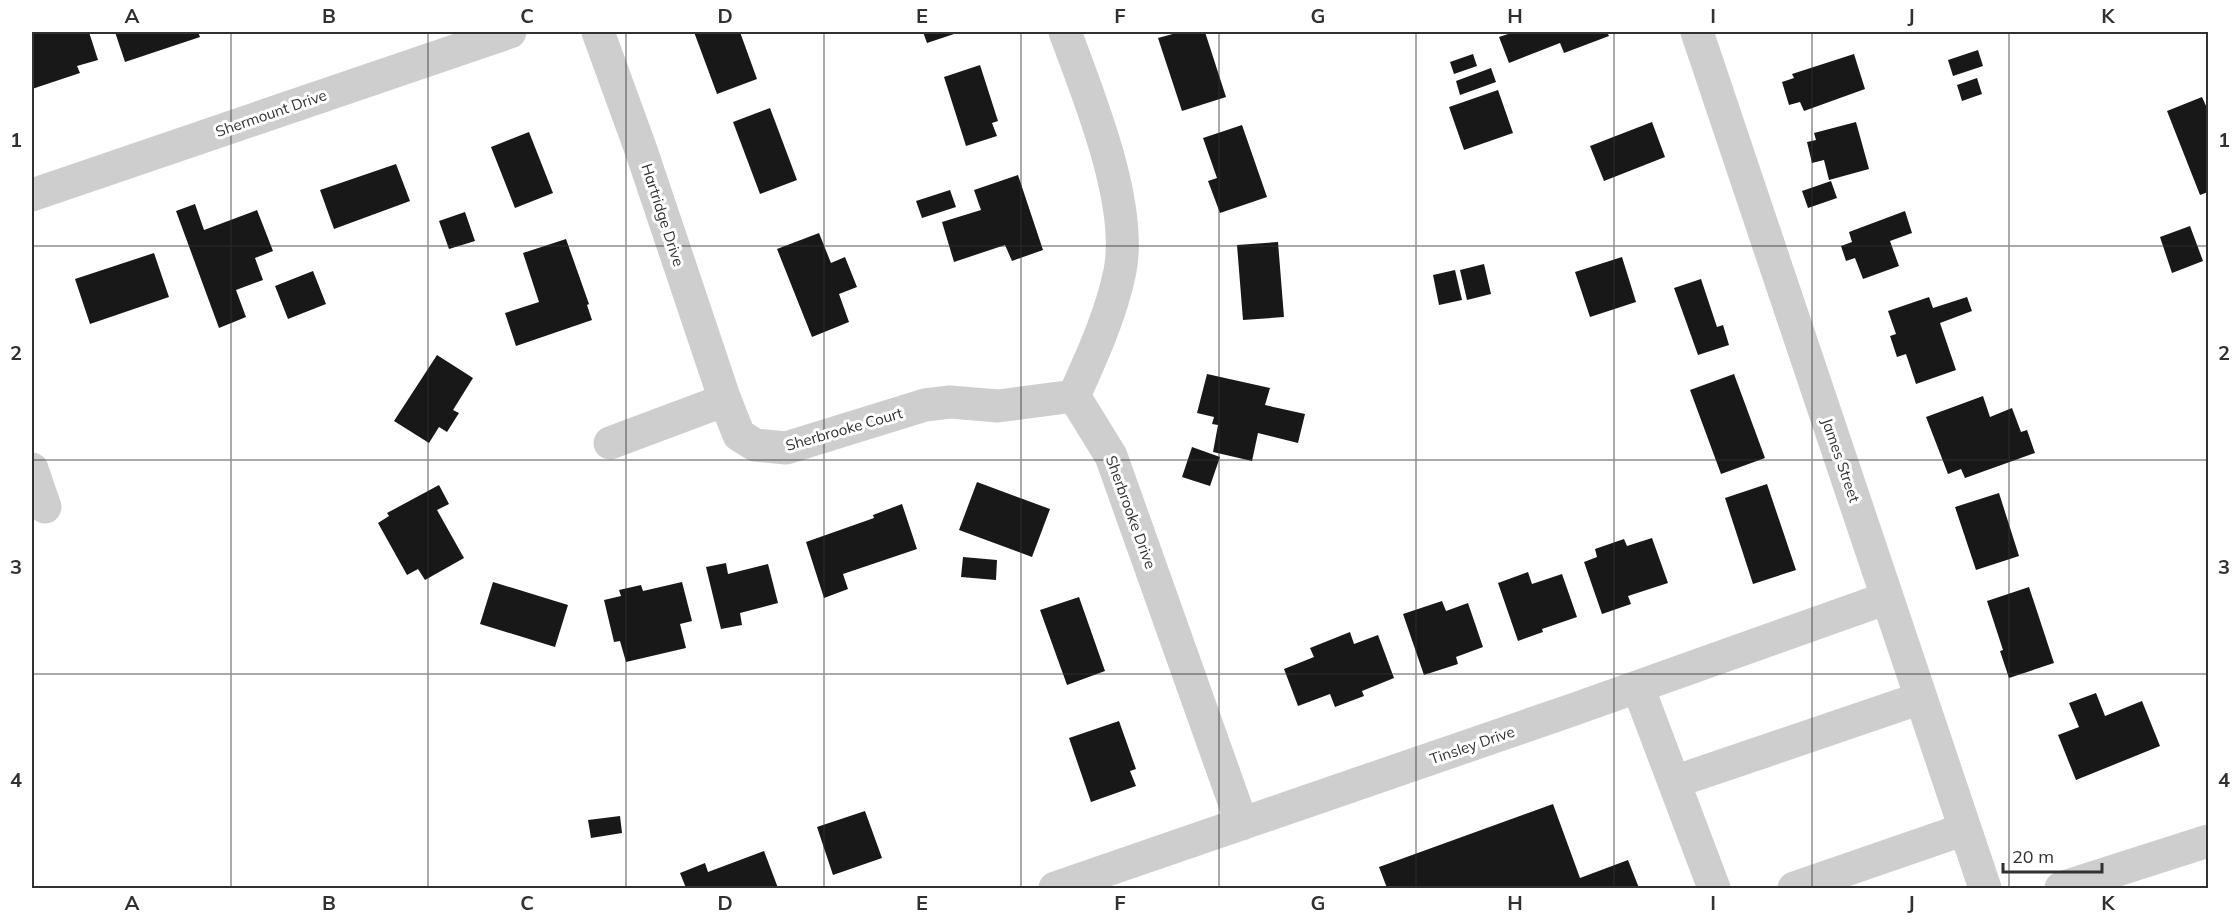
<svg xmlns="http://www.w3.org/2000/svg" width="2240" height="920" viewBox="0 0 2240 920" font-family="Mulish,sans-serif">
<style>
.building{fill:#181818}
.lines{fill:none;stroke-linecap:round;stroke-linejoin:round}
.minor{stroke:#cecece;stroke-width:33}
.grid{fill:none;stroke:#313131;stroke-width:1.5;stroke-opacity:0.55}
.labels{text-anchor:middle;dominant-baseline:central;stroke-width:6;stroke-linejoin:round;paint-order:stroke}
.street-label{font-size:15px;fill:#313131;stroke:#fff}
.neatline{fill:none;stroke:#313131;stroke-width:2}
.grid-label{font-size:20px;text-anchor:middle;font-weight:bold;fill:#313131}
</style>
<rect width="100%" height="100%" fill="#fff"/>
<path class="building" d="M 32,32 L 89,32 L 98,60 L 77,66 L 80,73 L 32,89 Z
M 115,32 L 198,32 L 200,37 L 125,62 Z
M 694,32 L 740,32 L 757,79 L 717,94 Z
M 923,32 L 960,32 L 927,43 Z
M 1180,32 L 1205,32 L 1226,97 L 1182,111 L 1158,38 Z
M 1514,32 L 1607,32 L 1609,36 L 1564,53 L 1560,43 L 1509,63 L 1499,37 Z
M 1978,50 L 1983,66 L 1953,76 L 1948,60 Z
M 1473,54 L 1477,66 L 1454,74 L 1450,62 Z
M 1854,54 L 1865,89 L 1804,111 L 1800,102 L 1789,105 L 1782,82 L 1794,78 L 1792,74 Z
M 980,65 L 998,121 L 992,123 L 997,136 L 966,146 L 944,77 Z
M 1491,68 L 1496,82 L 1460,95 L 1456,81 Z
M 1977,78 L 1982,94 L 1962,101 L 1957,85 Z
M 1498,90 L 1513,133 L 1464,150 L 1449,107 Z
M 2202,97 L 2207,108 L 2208,108 L 2208,192 L 2200,195 L 2167,111 Z
M 770,108 L 797,180 L 760,194 L 733,122 Z
M 1652,122 L 1665,157 L 1604,181 L 1590,146 Z
M 1856,122 L 1869,169 L 1829,180 L 1824,160 L 1812,163 L 1807,142 L 1816,140 L 1814,133 Z
M 1242,125 L 1267,197 L 1220,213 L 1208,181 L 1217,178 L 1203,138 Z
M 529,132 L 553,193 L 515,208 L 491,147 Z
M 396,164 L 410,201 L 334,229 L 320,190 Z
M 1018,175 L 1043,250 L 1012,261 L 1005,245 L 954,262 L 942,222 L 981,210 L 974,190 Z
M 1831,181 L 1837,198 L 1808,208 L 1802,191 Z
M 950,190 L 956,207 L 922,218 L 916,201 Z
M 195,204 L 204,230 L 257,210 L 273,251 L 255,258 L 263,280 L 236,290 L 246,317 L 219,328 L 176,211 Z
M 1905,211 L 1912,233 L 1890,241 L 1899,266 L 1863,279 L 1855,258 L 1846,261 L 1841,246 L 1852,242 L 1849,232 Z
M 465,212 L 475,241 L 449,249 L 439,221 Z
M 2190,226 L 2203,261 L 2172,273 L 2160,237 Z
M 819,233 L 831,263 L 845,257 L 857,287 L 839,294 L 849,322 L 812,337 L 777,249 Z
M 566,239 L 589,304 L 587,305 L 592,320 L 516,346 L 505,313 L 539,302 L 523,253 Z
M 1278,242 L 1284,317 L 1243,320 L 1237,245 Z
M 154,253 L 169,297 L 90,324 L 75,279 Z
M 1622,257 L 1636,302 L 1590,317 L 1575,272 Z
M 1484,264 L 1491,294 L 1467,300 L 1460,270 Z
M 1455,270 L 1462,300 L 1439,305 L 1433,275 Z
M 313,271 L 326,304 L 288,319 L 275,286 Z
M 1701,279 L 1717,327 L 1723,325 L 1729,345 L 1698,355 L 1674,288 Z
M 1929,297 L 1933,308 L 1967,297 L 1972,311 L 1940,323 L 1956,370 L 1916,384 L 1906,354 L 1897,357 L 1890,336 L 1896,334 L 1888,311 Z
M 437,355 L 473,378 L 453,410 L 459,413 L 447,432 L 439,427 L 429,443 L 394,421 Z
M 1207,374 L 1270,388 L 1265,405 L 1305,414 L 1298,443 L 1258,433 L 1252,461 L 1213,452 L 1218,425 L 1212,424 L 1214,417 L 1197,413 Z
M 1734,374 L 1765,458 L 1721,474 L 1690,390 Z
M 1983,396 L 1990,417 L 2012,408 L 2021,432 L 2027,430 L 2035,453 L 1965,478 L 1961,469 L 1948,474 L 1926,417 Z
M 1192,447 L 1220,457 L 1210,486 L 1182,477 Z
M 977,482 L 1050,509 L 1032,557 L 959,530 Z
M 1767,484 L 1796,570 L 1753,584 L 1725,498 Z
M 439,485 L 449,504 L 437,510 L 464,558 L 425,580 L 418,569 L 407,575 L 378,523 L 389,516 L 387,513 Z
M 1999,493 L 2019,556 L 1976,570 L 1955,507 Z
M 902,504 L 917,549 L 843,574 L 848,589 L 824,598 L 806,542 L 874,518 L 873,515 Z
M 1652,538 L 1668,583 L 1628,596 L 1631,604 L 1602,614 L 1584,562 L 1597,557 L 1595,549 L 1624,539 L 1627,546 Z
M 963,557 L 997,560 L 996,580 L 961,577 Z
M 726,563 L 728,574 L 768,564 L 778,603 L 740,613 L 742,625 L 721,629 L 706,567 Z
M 1528,572 L 1532,584 L 1562,574 L 1577,617 L 1542,629 L 1543,632 L 1518,641 L 1498,583 Z
M 493,582 L 568,605 L 555,647 L 480,624 Z
M 682,582 L 692,621 L 680,624 L 686,648 L 626,662 L 620,641 L 614,642 L 604,600 L 621,596 L 619,590 L 641,585 L 643,591 Z
M 2029,587 L 2054,663 L 2009,678 L 2000,651 L 2003,650 L 1987,601 Z
M 1079,597 L 1105,671 L 1067,685 L 1040,610 Z
M 1442,601 L 1446,611 L 1468,603 L 1483,647 L 1456,657 L 1458,664 L 1424,675 L 1403,614 Z
M 1350,632 L 1354,644 L 1378,635 L 1394,678 L 1362,691 L 1364,696 L 1335,707 L 1330,694 L 1298,706 L 1284,669 L 1314,657 L 1310,648 Z
M 2096,693 L 2105,716 L 2142,701 L 2160,746 L 2076,780 L 2058,735 L 2079,727 L 2069,703 Z
M 1119,721 L 1136,769 L 1130,771 L 1136,786 L 1091,802 L 1069,738 Z
M 1553,804 L 1580,878 L 1628,860 L 1639,888 L 1387,888 L 1379,867 Z
M 865,811 L 882,858 L 833,875 L 817,827 Z
M 620,816 L 622,833 L 591,838 L 588,820 Z
M 764,851 L 778,888 L 686,888 L 680,873 L 705,863 L 708,872 Z"/>
<g class="lines">
<path class="minor" d="M 598,32 L 641,150 L 725,400
M 1065,32 C 1089,97 1133,203 1120,271 C 1111,315 1092,356 1074,396
M 1697,32 L 1985,888
M 32,195 L 510,32
M 1074,396 L 1111,456 L 1242,824
M 610,443 L 725,400 L 739,435 L 755,445 L 786,448 L 925,405 L 950,402 L 998,406 L 1074,396
M 32,469 L 45,507
M 1638,687 L 1714,888
M 1674,782 L 1921,698
M 1055,888 L 1572,710 L 1887,598
M 1794,888 L 1965,829
M 2061,888 L 2208,841"/>
</g>
<path class="grid" d="M 231,32 L 231,888M 428,32 L 428,888M 626,32 L 626,888M 824,32 L 824,888M 1021,32 L 1021,888M 1219,32 L 1219,888M 1416,32 L 1416,888M 1614,32 L 1614,888M 1812,32 L 1812,888M 2009,32 L 2009,888M 32,246 L 2208,246M 32,460 L 2208,460M 32,674 L 2208,674"/>
<g class="labels">
<g class="street-label">
<text transform="translate(271 113) rotate(-19)">Shermount Drive</text>
<text transform="translate(663 215) rotate(72)">Hartridge Drive</text>
<text transform="translate(844 429) rotate(-16)">Sherbrooke Court</text>
<text transform="translate(1841 460) rotate(71)">James Street</text>
<text transform="translate(1131 512) rotate(70)">Sherbrooke Drive</text>
<text transform="translate(1472 745) rotate(-19)">Tinsley Drive</text>
</g>
</g>
<rect width="2240" height="920" fill="none" stroke="#ffffff" stroke-width="66"/>
<path d="M2003 863v9h99v-9" fill="none" stroke="#313131" stroke-width="3"/>
<text x="2012" y="863" font-size="18" fill="#313131" stroke="#ffffff" stroke-width="4.5" paint-order="stroke">20 m</text>
<rect x="33" y="33" width="2174" height="854" class="neatline"/>
<g class="grid-label">
<text x="132" y="23">A</text>
<text x="329" y="23">B</text>
<text x="527" y="23">C</text>
<text x="725" y="23">D</text>
<text x="922" y="23">E</text>
<text x="1120" y="23">F</text>
<text x="1318" y="23">G</text>
<text x="1515" y="23">H</text>
<text x="1713" y="23">I</text>
<text x="1911" y="23">J</text>
<text x="2108" y="23">K</text>
<text x="16" y="147">1</text>
<text x="2224" y="147">1</text>
<text x="16" y="360">2</text>
<text x="2224" y="360">2</text>
<text x="16" y="574">3</text>
<text x="2224" y="574">3</text>
<text x="16" y="787">4</text>
<text x="2224" y="787">4</text>
<text x="132" y="910">A</text>
<text x="329" y="910">B</text>
<text x="527" y="910">C</text>
<text x="725" y="910">D</text>
<text x="922" y="910">E</text>
<text x="1120" y="910">F</text>
<text x="1318" y="910">G</text>
<text x="1515" y="910">H</text>
<text x="1713" y="910">I</text>
<text x="1911" y="910">J</text>
<text x="2108" y="910">K</text>
</g>
</svg>
